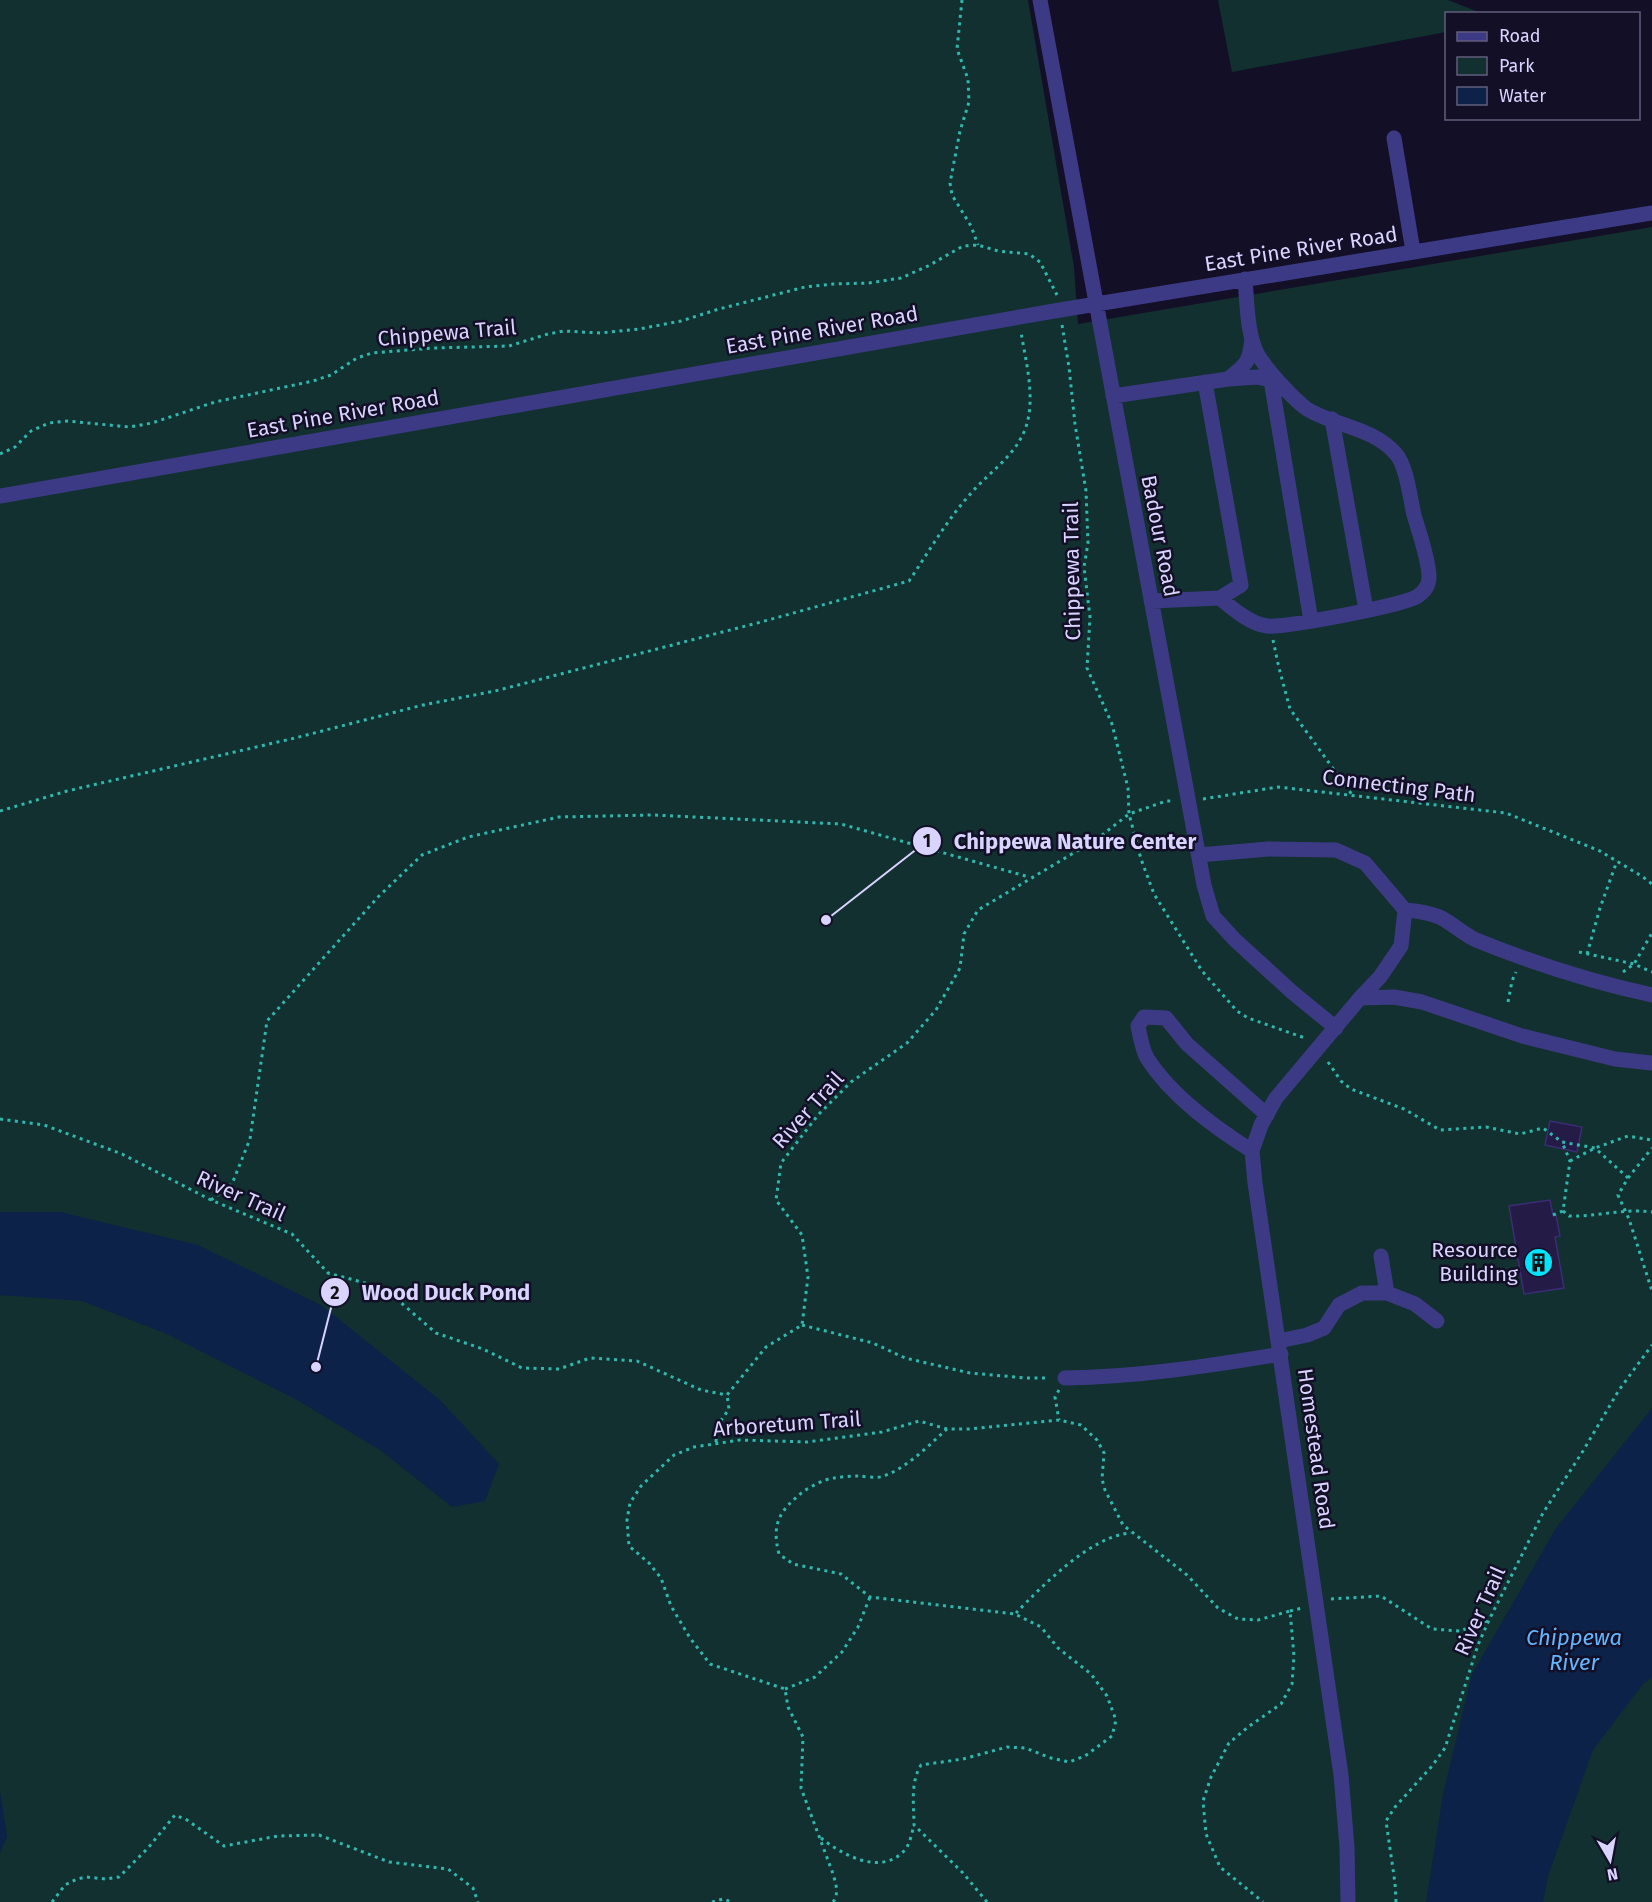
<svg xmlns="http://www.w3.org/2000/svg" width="1652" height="1902" viewBox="0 0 1652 1902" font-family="'Fira Sans',sans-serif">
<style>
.green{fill:#12302f}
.water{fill:#0c2248}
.building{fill:#241b47;stroke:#3b2d73;stroke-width:1.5}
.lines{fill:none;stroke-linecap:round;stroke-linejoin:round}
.path{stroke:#2fb8b0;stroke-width:3;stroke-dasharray:3 4.5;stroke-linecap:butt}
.minor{stroke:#3d3a85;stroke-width:15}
.labels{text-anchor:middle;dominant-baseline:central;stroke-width:5;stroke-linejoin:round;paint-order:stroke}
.street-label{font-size:21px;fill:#d9d4ff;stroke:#130f26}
.poi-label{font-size:21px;fill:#d9d4ff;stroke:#130f26;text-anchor:end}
.water-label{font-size:22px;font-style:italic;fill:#62b6ff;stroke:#130f26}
.leader{fill:none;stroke:#d9d4ff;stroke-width:2}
.callout-dot{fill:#d9d4ff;stroke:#130f26;stroke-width:2}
.mark-label{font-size:18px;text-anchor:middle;font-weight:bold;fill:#111}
.callout-label{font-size:22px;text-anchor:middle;font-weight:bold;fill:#d9d4ff;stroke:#130f26;stroke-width:5;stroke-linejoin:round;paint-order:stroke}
</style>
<rect width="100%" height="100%" fill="#130f26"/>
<path class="green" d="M 0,0 L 1028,0 L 1074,267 L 1078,324 L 1652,227 L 1652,1902 L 0,1902 Z
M 1218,0 L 1448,0 L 1481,13 L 1446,14 L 1446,32 L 1232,72 Z"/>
<path class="water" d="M 0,1212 L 60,1212 L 198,1245 L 321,1305 L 441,1401 L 499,1464 L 485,1501 L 452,1507 L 380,1450 L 297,1400 L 167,1334 L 82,1301 L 0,1295 Z
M 1652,1408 L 1652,1678 L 1643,1684 L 1593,1750 L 1548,1876 L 1543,1902 L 1426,1902 L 1443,1794 L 1472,1674 L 1556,1528 Z
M 0,1790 L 7,1837 L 0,1853 Z"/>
<path class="building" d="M 1550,1121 L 1582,1127 L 1577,1152 L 1545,1145 Z
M 1550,1200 L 1553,1215 L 1556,1215 L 1560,1236 L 1555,1237 L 1564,1288 L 1524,1294 L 1509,1206 Z"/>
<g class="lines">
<path class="path" d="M 962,0 L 957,49 L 968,79 L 969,102 L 960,131 L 950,183 L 952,195 L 971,226 L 978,245
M 1062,325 L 1069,367 L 1075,424 L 1086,491 L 1088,543 L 1084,567 L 1090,617 L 1087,668 L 1112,724 L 1128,788 L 1129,814 L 1141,859 L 1154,894 L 1202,971 L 1237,1011 L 1248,1018 L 1305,1038
M 0,454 L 15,447 L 31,431 L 49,423 L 68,421 L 129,427 L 152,423 L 215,402 L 313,381 L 331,375 L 357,358 L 372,353 L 433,348 L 509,346 L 548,334 L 564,331 L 601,333 L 639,329 L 681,321 L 719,309 L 805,287 L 833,284 L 869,283 L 901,278 L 928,266 L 963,246 L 978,245 L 998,251 L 1029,254 L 1040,262 L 1057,295
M 1273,640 L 1279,668 L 1290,709 L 1353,796
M 1203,799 L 1278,787 L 1506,813 L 1600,851 L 1643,877 L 1652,884
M 0,811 L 67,791 L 295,738 L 423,705 L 495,691 L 761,622 L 909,581 C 930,550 948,518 973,491 C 991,471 1013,457 1024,432 C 1037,402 1026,363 1021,332
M 1579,952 L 1634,964 L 1652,972
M 1587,954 L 1600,908 L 1617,861
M 1623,972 L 1634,964 L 1652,933
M 1508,1002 L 1512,981 L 1516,972
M 1328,1062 L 1341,1081 L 1351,1089 L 1404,1109 L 1440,1130 L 1486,1127 L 1520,1134 L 1543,1128 L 1562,1142 L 1595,1148 L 1628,1178 L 1618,1195 L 1629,1219 L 1652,1291
M 0,1119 L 44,1125 L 122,1154 L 211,1200 L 292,1234 L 328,1273 L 384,1288 L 436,1333 L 483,1349 L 522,1368 L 559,1369 L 590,1358 L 637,1361 L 701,1390 L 727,1395 L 766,1347 L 802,1325 L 808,1277 L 802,1235 L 776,1200 L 781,1163 L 818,1115 L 851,1082 L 907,1043 L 936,1010 L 960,968 L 964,934 L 978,910 L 1097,839 L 1129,814 L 1166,801 L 1172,801
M 1570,1161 L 1595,1148 L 1628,1136 L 1652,1140
M 1628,1178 L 1652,1148
M 211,1200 L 232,1184 L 250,1139 L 267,1021 L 378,897 L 422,855 L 468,837 L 559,817 L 653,815 L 841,824 L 1029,877
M 1563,1211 L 1569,1216 C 1597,1217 1623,1208 1652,1212
M 1553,1215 L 1563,1211 L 1570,1161 L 1562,1142
M 802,1325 L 873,1343 L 905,1358 L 970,1373 L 1026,1378 L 1049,1378
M 1059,1390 L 1055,1397 L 1059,1420
M 947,1429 C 928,1446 908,1467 884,1476 C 876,1479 865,1476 857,1476 C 849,1476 841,1477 834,1478 C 824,1479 812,1486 804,1491 C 780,1510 771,1523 779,1554 L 793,1564 L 841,1574 L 870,1597 L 1015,1614 L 1041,1627 L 1058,1648 L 1091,1674 L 1107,1696 L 1116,1720 L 1112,1736 L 1085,1756 L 1069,1762 L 1051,1758 L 1025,1748 L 1007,1747 L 963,1759 L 921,1765 C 910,1783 914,1805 914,1825 L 963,1873 L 987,1902
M 716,1442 L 717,1426 L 729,1409 L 727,1395
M 1331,1599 L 1381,1596 L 1432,1629 L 1460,1631 L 1489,1620
M 1290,1611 L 1302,1608
M 1016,1613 C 1042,1586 1092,1535 1131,1533
M 785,1689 L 815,1677 L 842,1652 L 858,1627 L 870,1597
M 821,1838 C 843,1855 880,1876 904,1851 C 910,1845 912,1832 914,1825
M 52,1902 L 65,1885 L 77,1879 L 86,1877 L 106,1879 L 119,1877 L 148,1848 L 175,1815 L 187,1820 L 224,1846 L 278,1836 L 319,1835 L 389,1862 L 448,1869 L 473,1888 L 478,1902
M 712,1902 L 723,1899 L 732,1902
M 833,1902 C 840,1893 835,1881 832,1871 L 801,1788 L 803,1737 L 788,1707 L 785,1689 L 710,1664 L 690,1638 L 671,1606 L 661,1578 L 649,1563 L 629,1546 L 627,1520 L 630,1503 L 641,1486 L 674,1455 L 694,1447 L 740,1440 L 807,1442 L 882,1432 L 919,1421 L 947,1429 L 969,1429 L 1059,1420 L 1081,1425 L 1097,1440 L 1104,1453 L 1102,1479 L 1105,1490 L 1123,1525 L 1187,1575 L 1218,1608 L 1238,1619 L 1258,1620 L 1290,1611 L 1294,1656 L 1292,1684 L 1281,1704 L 1248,1727 L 1229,1743 L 1211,1777 L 1203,1801 L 1206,1834 L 1220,1867 L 1263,1902
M 1396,1902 L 1395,1883 L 1386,1821 L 1395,1807 L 1432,1766 L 1445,1748 L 1478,1645 L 1489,1620 L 1543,1513 L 1583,1451 L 1619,1390 L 1652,1345"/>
<path class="minor" d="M 1040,0 L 1204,885 L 1213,916 L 1235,940 L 1292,992 L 1336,1028
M 1394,138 L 1413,251
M 1228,379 C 1247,364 1249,363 1252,339
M 1271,380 L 1311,621
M 1205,382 L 1241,585 L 1220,598
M 1113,396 L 1228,379 L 1257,377 L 1279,382
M 1332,419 L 1366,610
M 0,496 L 1060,310 L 1652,213
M 1151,601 L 1220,598 C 1232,608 1250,624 1267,626 C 1284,628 1406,605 1418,596 C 1425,591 1429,585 1429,577 C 1429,560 1419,532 1414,515 C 1410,498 1407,467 1396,454 C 1373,427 1334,426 1307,409 C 1293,399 1267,370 1258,355 C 1247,336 1247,301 1245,279
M 1199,855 L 1268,849 L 1336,850 L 1365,863 L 1405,910 L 1401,946 L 1380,977 L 1360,998 L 1276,1098 L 1261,1125 L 1252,1151 L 1255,1183 L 1341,1775 L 1347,1847 L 1348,1902
M 1405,910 C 1418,911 1434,913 1445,920 C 1455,926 1465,935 1476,940 C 1533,963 1592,982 1652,995
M 1360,998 L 1394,997 L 1422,1002 L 1522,1036 L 1615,1059 L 1652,1063
M 1252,1151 C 1214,1127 1171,1096 1147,1058 C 1142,1049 1140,1036 1138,1026 L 1144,1017 L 1166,1018 L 1187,1044 L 1267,1115
M 1381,1256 L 1387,1293
M 1279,1341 L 1307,1335 L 1324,1328 L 1339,1305 L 1362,1293 L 1387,1293 L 1415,1304 L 1437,1321
M 1065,1378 C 1138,1377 1209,1366 1281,1354"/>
</g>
<defs>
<symbol id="building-disc" viewBox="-11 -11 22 22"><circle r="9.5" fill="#00e5ff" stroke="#130f26"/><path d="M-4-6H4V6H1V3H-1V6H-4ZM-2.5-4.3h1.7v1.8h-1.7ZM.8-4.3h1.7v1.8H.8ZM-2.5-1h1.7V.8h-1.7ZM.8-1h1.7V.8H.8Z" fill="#111"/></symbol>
</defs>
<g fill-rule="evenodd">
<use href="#building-disc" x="1522" y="1246" width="33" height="33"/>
</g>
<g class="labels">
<g class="street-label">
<text transform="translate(1301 249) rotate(-9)">East Pine River Road</text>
<text transform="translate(822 330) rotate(-10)">East Pine River Road</text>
<text transform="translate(447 333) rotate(-5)">Chippewa Trail</text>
<text transform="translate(343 414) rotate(-10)">East Pine River Road</text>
<text transform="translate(1160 536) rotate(79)">Badour Road</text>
<text transform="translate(1072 571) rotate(-91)">Chippewa Trail</text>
<text transform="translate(1399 786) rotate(7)">Connecting Path</text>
<text transform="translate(808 1110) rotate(-48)">River Trail</text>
<text transform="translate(241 1196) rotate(24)">River Trail</text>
<text transform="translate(787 1424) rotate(-4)">Arboretum Trail</text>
<text transform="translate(1316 1449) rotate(82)">Homestead Road</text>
<text transform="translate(1480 1611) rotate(-66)">River Trail</text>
</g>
<g class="poi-label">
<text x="1518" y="1250">Resource<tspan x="1518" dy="24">Building</tspan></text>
</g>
<g class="water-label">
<text x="1574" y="1637">Chippewa<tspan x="1574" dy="25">River</tspan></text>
</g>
</g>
<path class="leader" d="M826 920L927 841M316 1367L335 1292"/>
<g class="callout-dot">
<circle cx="826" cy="920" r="6"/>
<circle cx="316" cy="1367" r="6"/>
<circle cx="927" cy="841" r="15"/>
<circle cx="335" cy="1292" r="15"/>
</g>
<g class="mark-label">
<text x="927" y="847">1</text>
<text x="335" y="1299">2</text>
</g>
<g class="callout-label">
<text x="1075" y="849">Chippewa Nature Center</text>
<text x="446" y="1300">Wood Duck Pond</text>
</g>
<rect x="1445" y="12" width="195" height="108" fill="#130f26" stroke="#625e7d" stroke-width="1.5"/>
<rect x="1457" y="32" width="30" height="9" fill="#3d3a85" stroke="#625e7d" stroke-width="1.5"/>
<text x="1499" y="42" font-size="18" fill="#d9d4ff">Road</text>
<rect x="1457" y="57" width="30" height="18" fill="#12302f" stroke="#625e7d" stroke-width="1.5"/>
<text x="1499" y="72" font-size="18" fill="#d9d4ff">Park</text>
<rect x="1457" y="87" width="30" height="18" fill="#0c2248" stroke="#625e7d" stroke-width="1.5"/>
<text x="1499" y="102" font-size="18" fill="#d9d4ff">Water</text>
<g transform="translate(1610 1860) rotate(170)" stroke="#130f26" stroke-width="4.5" paint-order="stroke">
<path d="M0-4.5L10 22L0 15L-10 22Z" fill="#d9d4ff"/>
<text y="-9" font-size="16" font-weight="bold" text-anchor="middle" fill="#d9d4ff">N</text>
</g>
</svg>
